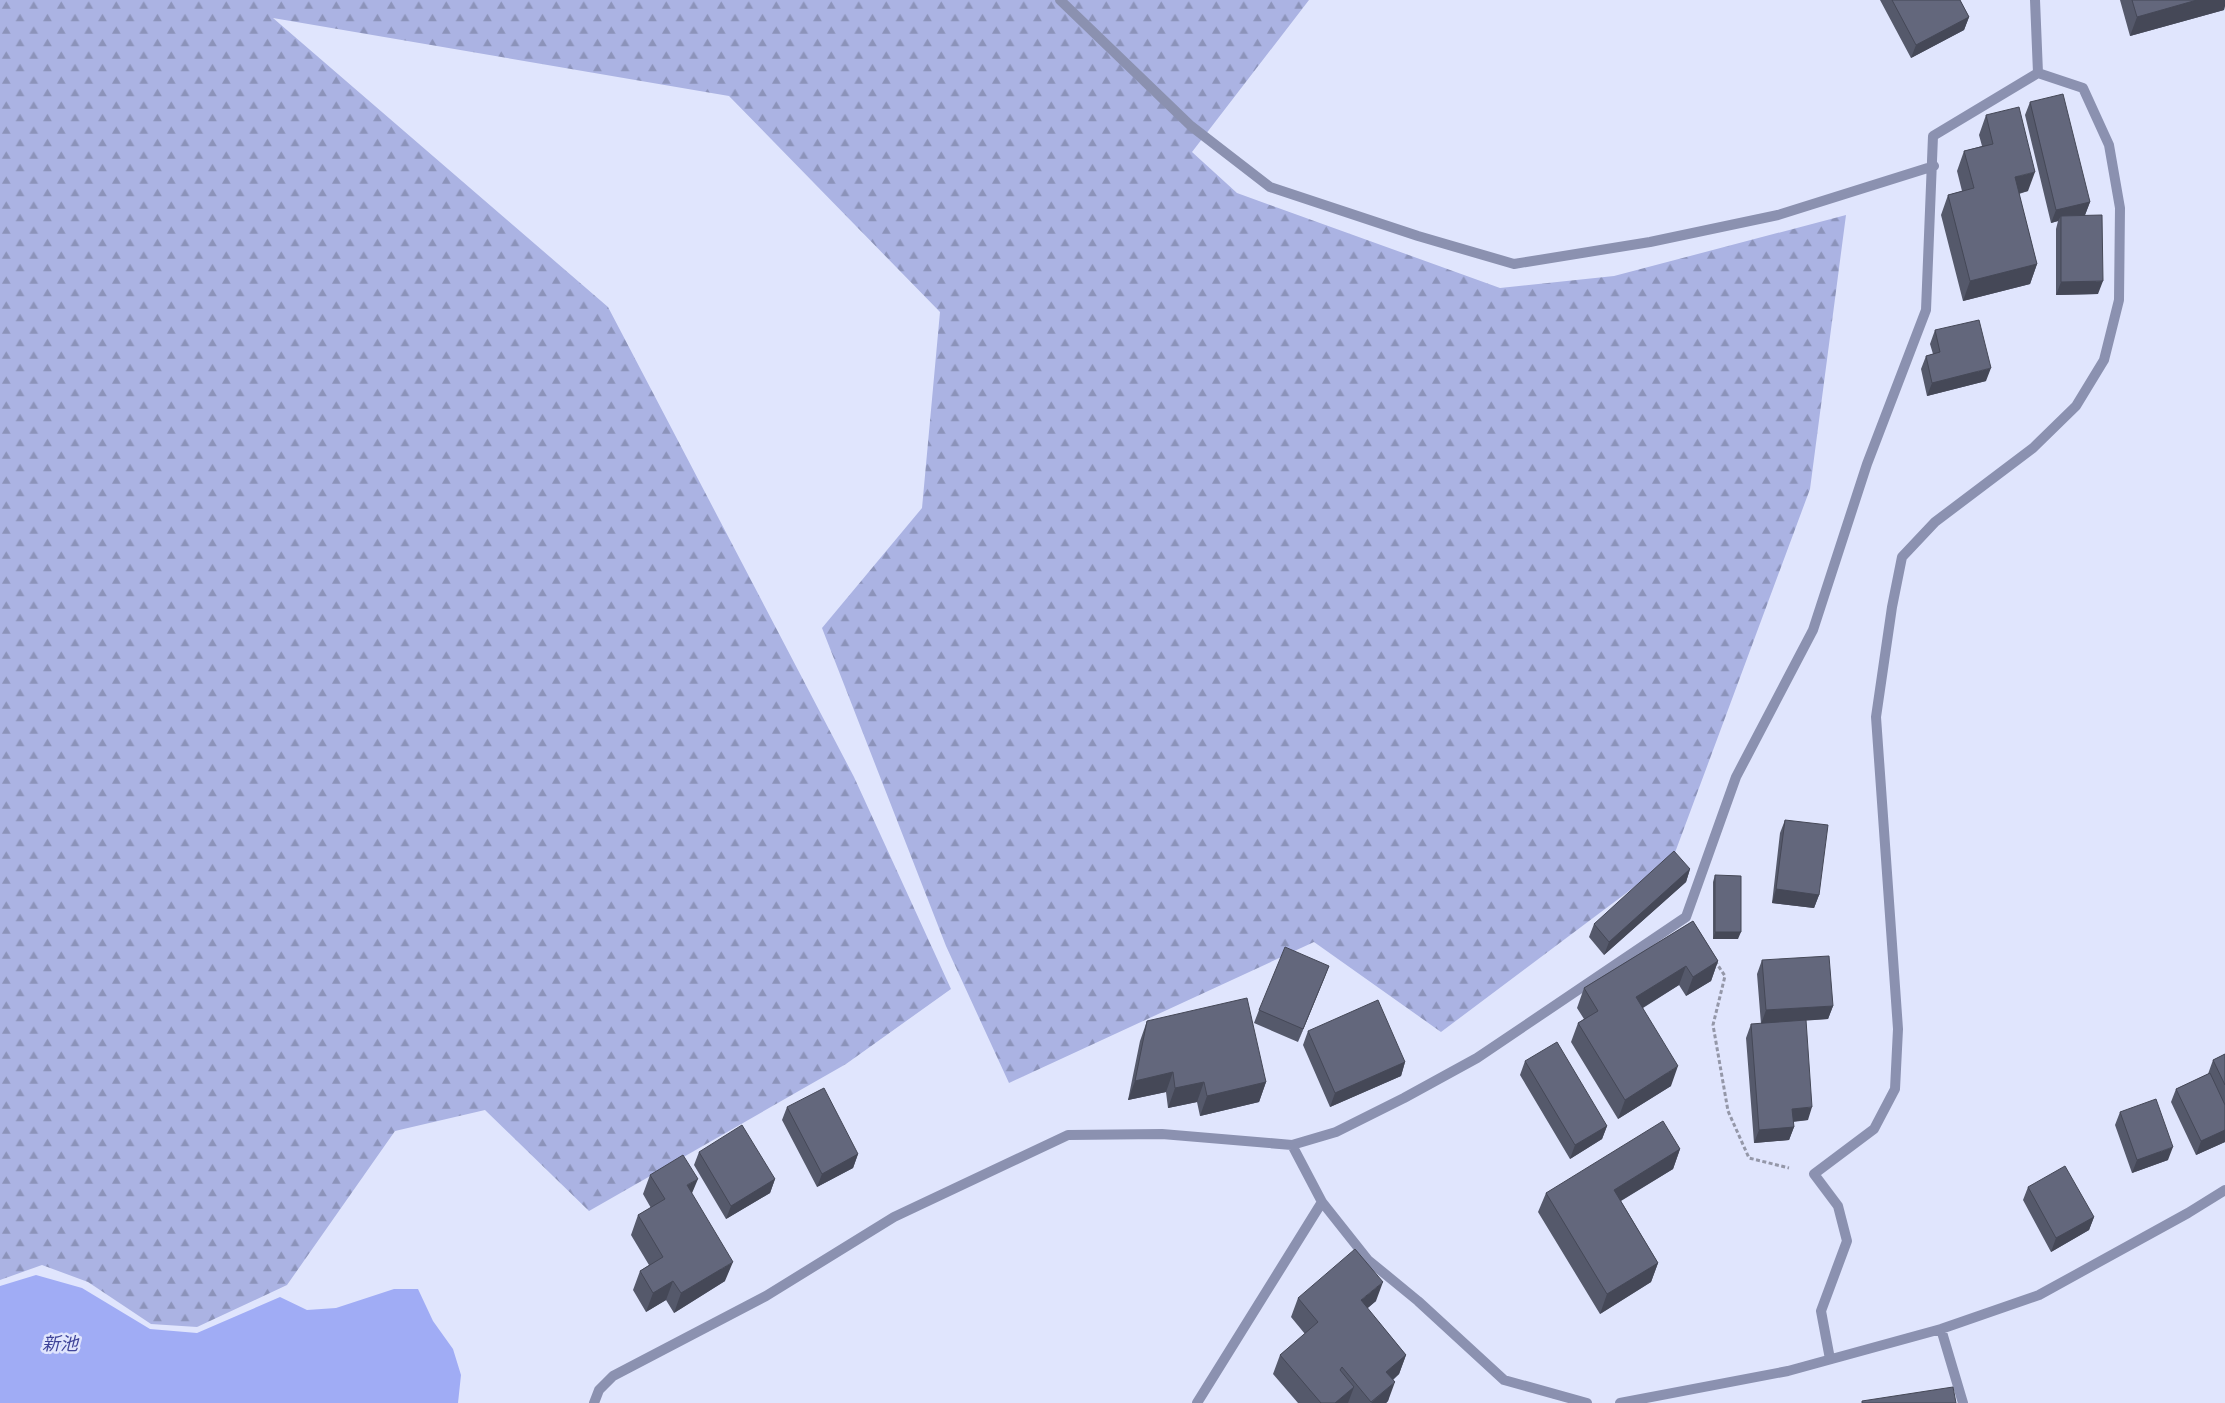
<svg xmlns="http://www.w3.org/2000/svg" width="2225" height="1403" viewBox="0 0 2225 1403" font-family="Rubik,'Noto Sans JP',sans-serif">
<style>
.forest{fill:url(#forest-firs)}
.water{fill:#a0acf5}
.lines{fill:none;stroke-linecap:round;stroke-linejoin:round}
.path{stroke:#9497a8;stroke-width:3;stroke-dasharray:4 2.5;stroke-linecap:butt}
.minor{stroke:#8b91b0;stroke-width:10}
.wall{fill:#55596b}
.shaded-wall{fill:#454857}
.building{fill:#63677c;stroke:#454857}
.labels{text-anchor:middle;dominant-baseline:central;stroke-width:5;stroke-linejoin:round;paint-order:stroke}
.water-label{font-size:18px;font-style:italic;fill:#3f4499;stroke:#e0e5fd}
</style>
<defs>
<pattern id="forest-firs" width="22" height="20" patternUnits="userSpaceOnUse" patternTransform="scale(1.25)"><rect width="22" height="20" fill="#abb3e3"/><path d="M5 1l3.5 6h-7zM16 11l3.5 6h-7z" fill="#8c93ba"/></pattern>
</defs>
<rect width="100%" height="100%" fill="#e0e5fd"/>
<path class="forest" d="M 0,0 L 1309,0 L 1192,152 L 1237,193 L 1500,288 L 1614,276 L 1846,215 L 1810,489 L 1673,858 L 1441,1032 L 1314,942 L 1009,1083 L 946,946 L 822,628 L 922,508 L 940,312 L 729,96 L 273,18 L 608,307 L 854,777 L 951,989 L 846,1064 L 589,1211 L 485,1110 L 395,1131 L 287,1285 L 197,1327 L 151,1324 L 88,1282 L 42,1265 L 0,1280 Z"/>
<path class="water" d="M 36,1275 L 82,1288 L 150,1329 L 197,1333 L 280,1297 L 307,1310 L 336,1308 L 394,1289 L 418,1289 L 433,1321 L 453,1349 L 461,1375 L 458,1403 L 0,1403 L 0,1286 Z"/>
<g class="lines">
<path class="path" d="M 1715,961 L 1725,976 L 1713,1025 L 1728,1111 L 1749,1158 L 1789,1168"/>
<path class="minor" d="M 1060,0 L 1191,126 L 1270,187 L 1418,236 L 1514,264 L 1650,242 L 1778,215 L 1934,166
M 1292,1145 L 1322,1202 L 1368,1260 L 1418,1301 L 1504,1380 L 1587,1403
M 1941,1329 L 1963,1403
M 1830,1359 L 1821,1311 L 1847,1241 L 1838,1206 L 1814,1174 L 1874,1129 L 1895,1089 L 1898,1029 L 1876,717 L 1892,607 L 1902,557 L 1935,522 L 2033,448 L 2076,406 L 2104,360 L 2119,300 L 2120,208 L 2109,145 L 2083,88 L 2038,73
M 594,1403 L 599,1390 L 613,1376 L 766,1296 L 894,1217 L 1068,1135 L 1162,1134 L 1292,1145 L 1336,1132 L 1404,1098 L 1477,1058 L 1686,917 L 1736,777 L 1813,630 L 1867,464 L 1926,310 L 1933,136 L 2038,73 L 2035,0
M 1197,1403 L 1322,1202
M 1620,1403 L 1788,1371 L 1941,1329 L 2039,1295 L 2188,1213 L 2225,1190"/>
</g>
<path class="wall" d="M 1880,0 L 1960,0 L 1969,17 L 1964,30 L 1911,58 Z
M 2120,0 L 2225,0 L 2224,10 L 2130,36 Z
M 2030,102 L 2090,202 L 2085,215 L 2098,294 L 2056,295 L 2056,229 L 2058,221 L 2051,223 L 2025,115 Z
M 1986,115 L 2028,191 L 2019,194 L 2037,264 L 2030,284 L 1963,301 L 1941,215 L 1948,195 L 1962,191 L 1957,171 L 1964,151 L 1982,146 L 1979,135 Z
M 1935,330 L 1986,381 L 1927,396 L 1921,369 L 1926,356 L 1933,354 L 1930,344 Z
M 1785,820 L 1819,895 L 1814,908 L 1772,903 L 1780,833 Z
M 1690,869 L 1686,882 L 1604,955 L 1589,937 L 1594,924 Z
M 1715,875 L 1738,939 L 1713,939 L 1713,882 Z
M 1693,921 L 1718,961 L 1711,981 L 1686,996 L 1679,985 L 1643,1008 L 1671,1086 L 1618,1119 L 1571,1042 L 1578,1023 L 1584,1019 L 1577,1008 L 1584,988 Z
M 1762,960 L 1833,1006 L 1828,1019 L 1806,1020 L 1808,1120 L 1793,1122 L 1794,1127 L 1789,1140 L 1754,1143 L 1746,1038 L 1751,1024 L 1761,1024 L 1757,974 Z
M 1329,966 L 1298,1042 L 1254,1023 L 1259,1010 Z
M 1147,1021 L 1266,1082 L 1259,1102 L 1200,1116 L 1197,1102 L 1168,1108 L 1166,1092 L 1128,1100 L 1140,1041 Z
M 1308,1031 L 1405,1062 L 1401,1076 L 1330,1107 L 1303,1045 Z
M 2225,1054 L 2225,1142 L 2196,1155 L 2171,1102 L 2176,1089 L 2208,1074 L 2213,1060 Z
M 1525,1061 L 1607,1126 L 1602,1139 L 1570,1159 L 1520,1075 Z
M 787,1107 L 858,1154 L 853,1168 L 817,1187 L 782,1120 Z
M 2120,1112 L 2168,1160 L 2132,1173 L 2115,1125 Z
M 1680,1149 L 1673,1169 L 1621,1201 L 1658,1263 L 1651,1282 L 1600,1314 L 1538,1212 L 1546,1193 Z
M 699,1152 L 775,1179 L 770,1193 L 726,1219 L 694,1165 Z
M 650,1175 L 692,1194 L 725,1281 L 674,1313 L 666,1300 L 646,1312 L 633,1290 L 640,1271 L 649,1265 L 631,1235 L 638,1215 L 651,1208 L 643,1194 Z
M 2028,1187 L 2094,1217 L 2089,1230 L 2051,1252 L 2023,1200 Z
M 1298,1298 L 1376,1301 L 1367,1308 L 1406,1355 L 1399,1374 L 1393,1380 L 1388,1401 L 1386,1403 L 1348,1403 L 1348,1402 L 1348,1403 L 1298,1403 L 1273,1374 L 1280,1355 L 1305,1334 L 1291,1317 Z"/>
<path class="shaded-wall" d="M 2197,0 L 2225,0 L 2225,6 L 2224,10 L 2130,36 L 2137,17 Z
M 1969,17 L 1964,30 L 1911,58 L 1916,45 Z
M 2035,172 L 2028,191 L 2008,196 L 2015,177 Z
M 2090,202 L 2085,215 L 2061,216 L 2058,221 L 2051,223 L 2056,210 Z
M 2037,264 L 2030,284 L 1963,301 L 1970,281 Z
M 2103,281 L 2098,294 L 2056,295 L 2061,282 Z
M 1991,368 L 1986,381 L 1927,396 L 1932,383 Z
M 1690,869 L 1686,882 L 1604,955 L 1609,942 Z
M 1776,889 L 1819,895 L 1814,908 L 1772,903 Z
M 1715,932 L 1741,932 L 1738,939 L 1713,939 Z
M 1718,961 L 1711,981 L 1686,996 L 1693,977 Z
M 1329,966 L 1324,979 L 1298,1042 L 1303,1029 Z
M 1686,966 L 1679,985 L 1629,1016 L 1636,997 Z
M 1833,1006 L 1828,1019 L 1761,1024 L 1766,1010 Z
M 1405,1062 L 1401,1076 L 1330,1107 L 1335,1093 Z
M 1678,1066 L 1671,1086 L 1618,1119 L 1625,1100 Z
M 1173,1072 L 1166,1092 L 1128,1100 L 1135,1081 Z
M 1204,1082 L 1197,1102 L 1168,1108 L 1175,1088 Z
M 1266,1082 L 1259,1102 L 1200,1116 L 1207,1096 Z
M 1812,1107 L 1808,1120 L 1787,1122 L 1792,1109 Z
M 1607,1126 L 1602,1139 L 1570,1159 L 1575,1145 Z
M 1794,1127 L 1789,1140 L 1754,1143 L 1759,1130 Z
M 2225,1130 L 2225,1142 L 2196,1155 L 2201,1141 Z
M 2173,1147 L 2168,1160 L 2132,1173 L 2137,1160 Z
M 1680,1149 L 1673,1169 L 1607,1209 L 1614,1190 Z
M 858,1154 L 853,1168 L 817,1187 L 822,1174 Z
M 698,1179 L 690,1198 L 687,1185 Z
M 775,1179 L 770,1193 L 726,1219 L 731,1206 Z
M 2094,1217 L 2089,1230 L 2051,1252 L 2056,1238 Z
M 733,1262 L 725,1281 L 674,1313 L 681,1293 Z
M 1658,1263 L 1651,1282 L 1600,1314 L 1607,1294 Z
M 673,1281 L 666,1300 L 646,1312 L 653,1293 Z
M 1383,1282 L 1376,1301 L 1354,1320 L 1361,1300 Z
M 1406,1355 L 1399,1374 L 1379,1391 L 1386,1372 Z
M 1395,1382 L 1388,1401 L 1386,1403 L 1371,1403 Z
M 1354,1387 L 1348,1403 L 1335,1403 Z"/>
<path class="building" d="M 1892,0 L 1960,0 L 1969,17 L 1916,45 Z
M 2132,0 L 2197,0 L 2137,17 Z
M 2063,94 L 2090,202 L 2056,210 L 2030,102 Z
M 2019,107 L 2035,172 L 2015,177 L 2037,264 L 1970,281 L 1948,195 L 1974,188 L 1964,151 L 1993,144 L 1986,115 Z
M 2102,215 L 2103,281 L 2061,282 L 2061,216 Z
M 1979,320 L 1991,368 L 1932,383 L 1926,356 L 1940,352 L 1935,330 Z
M 1785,820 L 1828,825 L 1819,895 L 1776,889 Z
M 1674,851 L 1690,869 L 1609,942 L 1594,924 Z
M 1715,875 L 1741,876 L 1741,932 L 1715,932 Z
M 1693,921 L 1718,961 L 1693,977 L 1686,966 L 1636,997 L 1678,1066 L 1625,1100 L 1578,1023 L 1598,1011 L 1584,988 Z
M 1285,947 L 1329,966 L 1303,1029 L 1259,1010 Z
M 1829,956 L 1833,1006 L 1766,1010 L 1762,960 Z
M 1247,998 L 1266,1082 L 1207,1096 L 1204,1082 L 1175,1088 L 1173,1072 L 1135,1081 L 1147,1021 Z
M 1378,1000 L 1405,1062 L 1335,1093 L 1308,1031 Z
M 1806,1020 L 1812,1107 L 1792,1109 L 1794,1127 L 1759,1130 L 1751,1024 Z
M 1557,1042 L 1607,1126 L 1575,1145 L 1525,1061 Z
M 2225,1054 L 2225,1085 L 2213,1060 Z
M 2210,1073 L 2225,1105 L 2225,1130 L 2201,1141 L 2176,1089 Z
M 824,1088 L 858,1154 L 822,1174 L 787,1107 Z
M 2156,1099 L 2173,1147 L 2137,1160 L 2120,1112 Z
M 1663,1121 L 1680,1149 L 1614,1190 L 1658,1263 L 1607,1294 L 1546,1193 Z
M 742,1125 L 775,1179 L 731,1206 L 699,1152 Z
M 683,1155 L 698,1179 L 687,1185 L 733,1262 L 681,1293 L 673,1281 L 653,1293 L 640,1271 L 663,1257 L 638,1215 L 665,1199 L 650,1175 Z
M 2065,1166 L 2094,1217 L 2056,1238 L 2028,1187 Z
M 1355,1249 L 1383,1282 L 1361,1300 L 1406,1355 L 1386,1372 L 1395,1382 L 1371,1402 L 1342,1367 L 1340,1370 L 1354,1387 L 1335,1403 L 1321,1403 L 1280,1355 L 1318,1322 L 1298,1298 Z
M 1953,1387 L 1956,1403 L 1862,1403 L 1862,1401 Z"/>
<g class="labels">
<g class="water-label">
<text x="60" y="1344">新池</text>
</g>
</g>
</svg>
